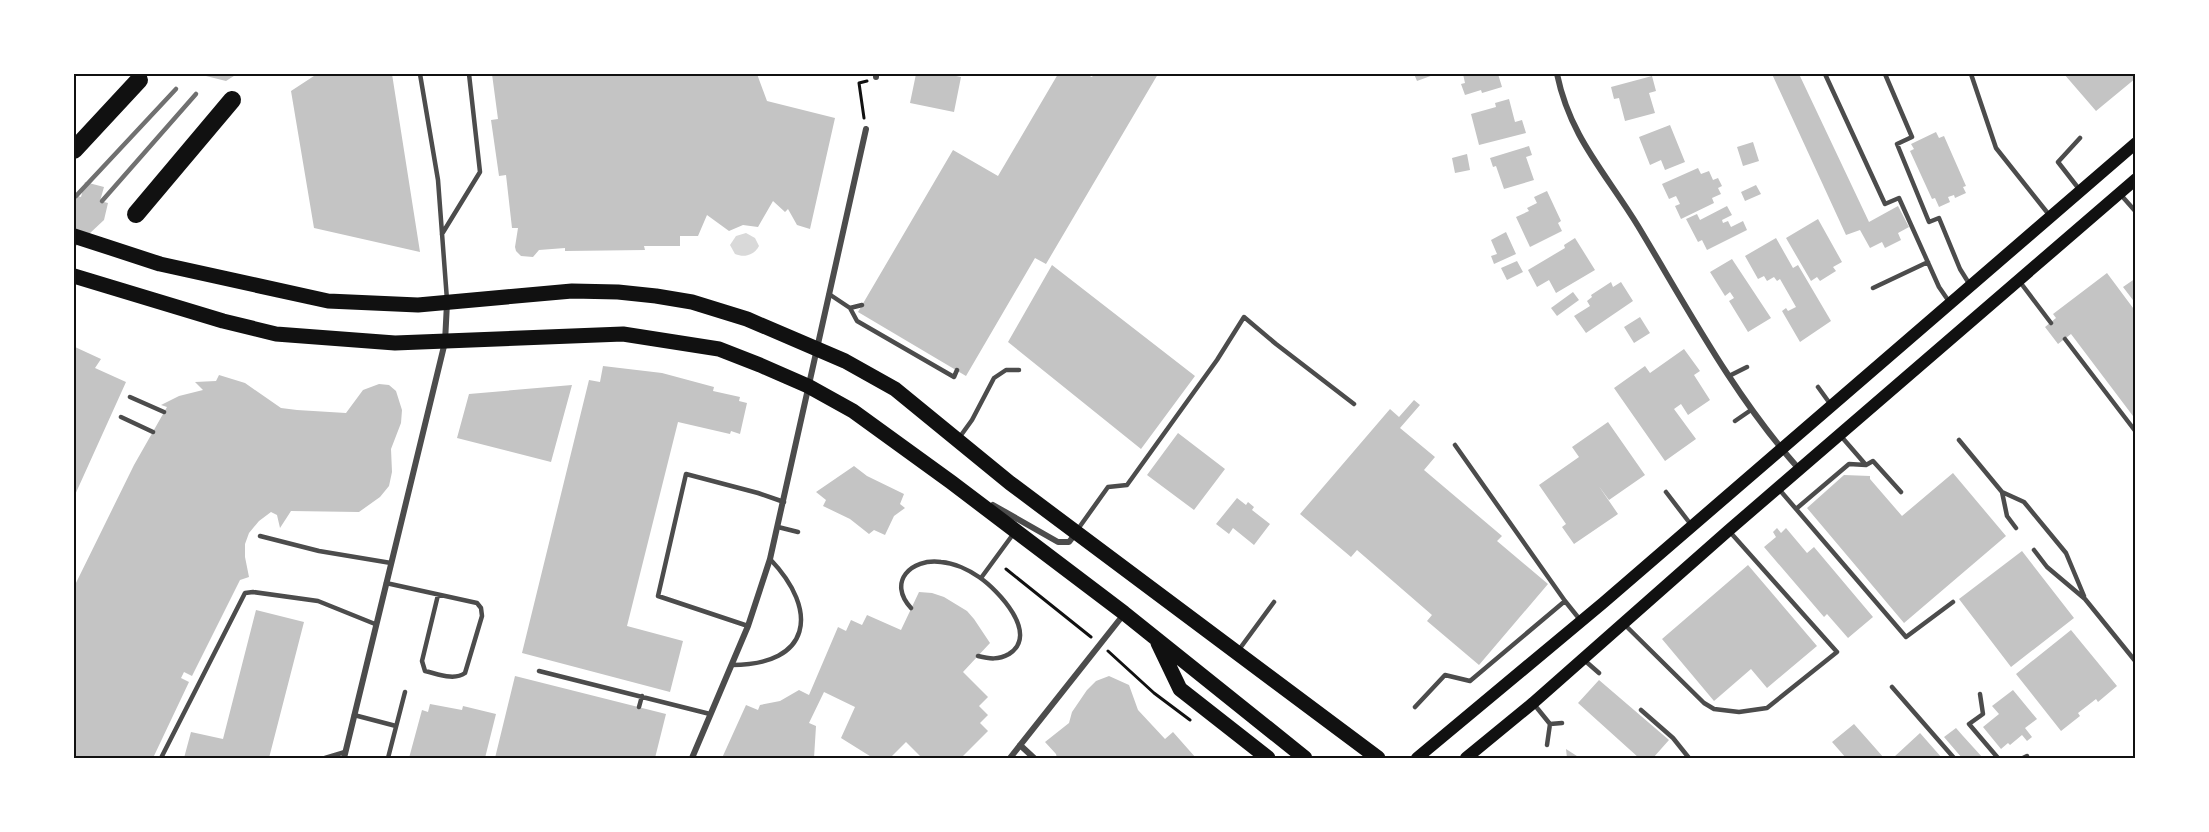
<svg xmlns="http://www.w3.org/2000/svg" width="2209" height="832" viewBox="0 0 2209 832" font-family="Inter,sans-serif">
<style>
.water{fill:#d9d9d9}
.building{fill:#c4c4c4}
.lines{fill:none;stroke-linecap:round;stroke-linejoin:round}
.path{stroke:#111;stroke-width:3}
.service{stroke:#4c4c4c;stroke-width:4.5}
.minor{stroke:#4c4c4c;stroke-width:6}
.secondary{stroke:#111;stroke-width:12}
.trunk{stroke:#111;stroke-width:15}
.motorway{stroke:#111;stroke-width:18}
.rail{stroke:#707070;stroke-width:4.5}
.neatline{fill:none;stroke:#111;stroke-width:2}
</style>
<rect width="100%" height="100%" fill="#fff"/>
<path class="water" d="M 746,233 L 755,238 L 759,246 C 754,255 745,258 735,254 L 730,245 L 736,236 Z"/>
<path class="building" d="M 198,74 L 237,74 L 226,81 Z
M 317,74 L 392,74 L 420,252 L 314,228 L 291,91 Z
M 492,74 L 757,74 L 767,101 L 835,118 L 810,229 L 797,225 L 788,209 L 785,212 L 773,201 L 758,227 L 743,225 L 729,231 L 707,215 L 698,236 L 680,236 L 680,246 L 644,246 L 645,250 L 565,251 L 565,248 L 539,250 L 533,257 L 521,256 L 516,251 L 515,247 L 518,228 L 512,228 L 506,175 L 499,176 L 491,120 L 498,119 Z
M 916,74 L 946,74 L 961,77 L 954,112 L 910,103 Z
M 1058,74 L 1085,74 L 1092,77 L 1094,74 L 1158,74 L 1046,264 L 1035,258 L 966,376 L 858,312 L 953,150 L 998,176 Z
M 1414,74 L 1436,74 L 1417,81 Z
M 1463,74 L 1498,74 L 1502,87 L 1482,93 L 1481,90 L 1465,95 L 1461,84 L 1465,83 Z
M 1772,74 L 1799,74 L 1869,222 L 1898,206 L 1909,227 L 1898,233 L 1901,240 L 1885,248 L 1882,242 L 1870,248 L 1860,230 L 1846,235 Z
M 2064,74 L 2136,74 L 2136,78 L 2096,111 Z
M 1652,76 L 1656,91 L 1649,93 L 1655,113 L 1625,121 L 1619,98 L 1614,99 L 1611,87 Z
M 1509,99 L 1515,122 L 1522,120 L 1526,133 L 1479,145 L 1471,114 L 1496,107 L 1495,103 Z
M 1670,125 L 1685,162 L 1665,170 L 1661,160 L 1650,165 L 1639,137 Z
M 1936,132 L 1939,138 L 1944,136 L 1966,186 L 1963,187 L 1966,193 L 1955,198 L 1954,195 L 1948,197 L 1950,202 L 1939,207 L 1935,198 L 1932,199 L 1910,151 L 1914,149 L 1911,144 Z
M 1753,142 L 1759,161 L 1743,166 L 1737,147 Z
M 1529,146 L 1532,155 L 1526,157 L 1534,180 L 1504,189 L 1496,166 L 1493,167 L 1490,158 Z
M 1467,154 L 1470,170 L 1455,173 L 1452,158 Z
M 1698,168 L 1701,174 L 1709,171 L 1713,180 L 1718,178 L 1722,186 L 1718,188 L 1721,194 L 1712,198 L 1714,203 L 1681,219 L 1675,206 L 1680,204 L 1676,196 L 1669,199 L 1662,184 Z
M 85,182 L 104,187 L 100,201 L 108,203 L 104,220 L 74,248 L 74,195 L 81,197 Z
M 1756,185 L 1761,194 L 1745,201 L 1741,192 Z
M 1547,191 L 1561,221 L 1558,223 L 1562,231 L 1530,247 L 1516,217 L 1529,211 L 1527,208 L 1537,203 L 1534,197 Z
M 1727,206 L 1732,215 L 1722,220 L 1723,223 L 1728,221 L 1731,227 L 1743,221 L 1747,230 L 1707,250 L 1702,240 L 1698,242 L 1686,219 L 1697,214 L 1700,220 Z
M 1818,219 L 1842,262 L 1833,267 L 1836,271 L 1820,281 L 1817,277 L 1811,281 L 1786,238 Z
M 1506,232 L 1516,254 L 1494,264 L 1491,256 L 1497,254 L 1491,240 Z
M 1575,238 L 1595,270 L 1556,293 L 1549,280 L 1537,287 L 1528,270 L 1565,248 L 1564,245 Z
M 1776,238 L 1793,268 L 1798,265 L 1831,321 L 1800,342 L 1782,311 L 1786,308 L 1788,311 L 1796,307 L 1780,279 L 1777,281 L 1774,277 L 1767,281 L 1764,276 L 1758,279 L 1745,256 Z
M 1732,259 L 1771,318 L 1748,332 L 1729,301 L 1734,298 L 1730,292 L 1725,296 L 1710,272 Z
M 1517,261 L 1523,272 L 1507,280 L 1501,268 Z
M 1052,265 L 1195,376 L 1141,449 L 1008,342 Z
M 2107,273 L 2136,312 L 2136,420 L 2071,334 L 2058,344 L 2045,327 L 2056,318 L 2053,314 Z
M 2136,278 L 2136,304 L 2123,287 Z
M 1611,282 L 1613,287 L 1621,282 L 1633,301 L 1586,333 L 1574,316 L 1590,306 L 1587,301 L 1592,297 L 1591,295 Z
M 1573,292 L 1579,300 L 1557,316 L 1551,308 Z
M 1640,317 L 1650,333 L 1634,343 L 1624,327 Z
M 75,347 L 101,359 L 95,368 L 126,382 L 74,497 L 74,351 Z
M 1684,349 L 1700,371 L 1694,375 L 1710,400 L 1688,415 L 1681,404 L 1674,409 L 1696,439 L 1665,461 L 1614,388 L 1645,366 L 1650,373 Z
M 603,366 L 662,373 L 714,387 L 713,391 L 740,397 L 739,401 L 747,403 L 740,434 L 731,431 L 730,434 L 678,422 L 627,626 L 683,641 L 670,692 L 522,653 L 589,380 L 600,382 Z
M 219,375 L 245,383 L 281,408 L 297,410 L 346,413 L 363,390 L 379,384 L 389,385 L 396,391 L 402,410 L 401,423 L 391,449 L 392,472 L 389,486 L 380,497 L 359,512 L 291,511 L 280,528 L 277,515 L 271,512 L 259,521 L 249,533 L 245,544 L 245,557 L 249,577 L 240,580 L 192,676 L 184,672 L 181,678 L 189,682 L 153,758 L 74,758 L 74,587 L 134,465 L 167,407 L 161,405 L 179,396 L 203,390 L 195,382 L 216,381 Z
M 572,385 L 551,462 L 457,438 L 469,394 Z
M 1414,400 L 1420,405 L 1400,428 L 1435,457 L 1424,470 L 1502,536 L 1497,541 L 1548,584 L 1479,665 L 1427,621 L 1432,615 L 1357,550 L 1351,557 L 1300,514 L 1390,409 L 1399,417 Z
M 1608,422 L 1645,475 L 1609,500 L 1598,485 L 1618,514 L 1574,544 L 1562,527 L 1566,524 L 1539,485 L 1579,457 L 1572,447 Z
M 1178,433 L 1225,469 L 1194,510 L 1147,475 Z
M 854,466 L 867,476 L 904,494 L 900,504 L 905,508 L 894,516 L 885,535 L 874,530 L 869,534 L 850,519 L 823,506 L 826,500 L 816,492 Z
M 1953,473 L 2006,536 L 1904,623 L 1807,508 L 1844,475 L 1870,476 L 1870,479 L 1902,516 Z
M 1237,498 L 1246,505 L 1248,502 L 1254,507 L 1252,510 L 1270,524 L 1254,545 L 1233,528 L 1229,534 L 1216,524 Z
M 1777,528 L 1781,533 L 1786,528 L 1807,553 L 1814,547 L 1873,617 L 1848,638 L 1827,614 L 1824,617 L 1764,547 L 1776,537 L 1773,532 Z
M 2022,551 L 2074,618 L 2011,667 L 1959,599 Z
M 1748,565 L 1817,646 L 1767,688 L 1751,669 L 1714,701 L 1662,639 Z
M 919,592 L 932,593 L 944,597 L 967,611 L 974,619 L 990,643 L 963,672 L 988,697 L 979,706 L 988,715 L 980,723 L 988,731 L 961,758 L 922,758 L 906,742 L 890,758 L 873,758 L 841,738 L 855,707 L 824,692 L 809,723 L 816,726 L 814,758 L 722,758 L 746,705 L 758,710 L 760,705 L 780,701 L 799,690 L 809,695 L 838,627 L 846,631 L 851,620 L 862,625 L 867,615 L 901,630 Z
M 256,610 L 304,622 L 269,758 L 184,758 L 191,732 L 223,739 Z
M 2071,630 L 2117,686 L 2098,702 L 2096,699 L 2078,713 L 2080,716 L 2061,731 L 2016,674 Z
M 515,676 L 666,714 L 655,758 L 495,758 Z
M 1109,676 L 1129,685 L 1138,710 L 1165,739 L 1173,732 L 1196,758 L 1057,758 L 1056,754 L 1045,742 L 1069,723 L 1072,712 L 1087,690 L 1096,681 Z
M 1599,680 L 1669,740 L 1653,758 L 1639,758 L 1578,703 Z
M 2013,690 L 2037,719 L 2025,728 L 2032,737 L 2027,741 L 2022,735 L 2010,745 L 2008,743 L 2001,749 L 1983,727 L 1999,714 L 1992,706 Z
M 430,704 L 462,710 L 463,706 L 496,714 L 485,758 L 409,758 L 422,710 L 428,712 Z
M 1854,724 L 1884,758 L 1846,758 L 1832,742 Z
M 1956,728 L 1963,736 L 1983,758 L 1962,758 L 1944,737 Z
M 1920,733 L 1942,758 L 1895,758 L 1894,757 Z
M 1566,749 L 1580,758 L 1567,758 Z"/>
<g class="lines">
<path class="path" d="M 864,118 L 859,83 L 867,81
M 1006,569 L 1091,637
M 1108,651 L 1154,693 L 1190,720"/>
<path class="service" d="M 420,74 L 438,180 L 447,300
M 1825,74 L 1885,204 L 1899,198 L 1939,287 L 1950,303
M 1885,74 L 1912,137 L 1897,144 L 1929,222 L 1939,218 L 1960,269 L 1970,285
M 1971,74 L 1996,148 L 2050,216
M 2079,189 L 2058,162 L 2080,138
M 2121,195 L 2136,212
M 442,234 L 480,172 L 469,74
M 2020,282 L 2051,323
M 1873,288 L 1928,262
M 829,294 L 850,308 L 857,321 L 954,377 L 957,370
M 850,308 L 862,305
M 2065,339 L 2136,432
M 1729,376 L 1747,367
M 1818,387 L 1831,405
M 130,397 L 164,412
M 121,417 L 153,432
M 1735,421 L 1751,410
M 1840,435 L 1866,465 L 1873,461 L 1901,492
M 959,438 L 972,420 L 994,378 L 1006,370 L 1019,370
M 1959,440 L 2002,492 L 2007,516 L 2016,528
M 1455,445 L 1565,601 L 1581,621
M 1778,488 L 1906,637 L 1953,602
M 1666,492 L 1692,526
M 2002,492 L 2024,502 L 2066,553 L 2084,596
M 1796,509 L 1849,464 L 1866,465
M 778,527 L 798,532
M 1078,529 L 1108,487 L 1127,485 L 1217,360 L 1244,317 L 1276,344 L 1354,404
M 260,536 L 319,551 L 391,563
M 2034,550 L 2047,567 L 2085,599 L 2136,662
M 981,578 L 1014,533
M 386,583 L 477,603 L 481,608 L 482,616 L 465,673 C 454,681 438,674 425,671 L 422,661 L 438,595
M 911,608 C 887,582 911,558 941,562 C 954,563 969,570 979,577 C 998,590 1040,634 1009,654 C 998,660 990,659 978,656
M 1624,624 L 1704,703 L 1714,709 L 1739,712 L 1767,708 L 1837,652 L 1730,532
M 748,626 L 658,596 L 686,474 L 758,493 L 784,502
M 1238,651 L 1274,602
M 1583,659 L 1599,673
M 732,665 C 811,665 820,611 770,559
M 539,671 L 710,714
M 1892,687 L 1954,758
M 1980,694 L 1983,714 L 1969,724 L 1998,758
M 1533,703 L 1550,724 L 1562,723
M 639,707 L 642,696
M 1415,707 L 1445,675 L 1470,681 L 1565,601
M 1641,710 L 1673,738 L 1689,758
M 354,715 L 396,726
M 1547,745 L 1550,724
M 161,758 L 245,593 L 253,592 L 318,601 L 375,624
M 325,758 L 345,752
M 388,758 L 405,692
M 2023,758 L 2027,756"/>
<path class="minor" d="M 1557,74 C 1570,137 1605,172 1638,226 C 1688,309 1734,396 1799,469
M 876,77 L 876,74
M 993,505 L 1058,542 L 1069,542 L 1076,533
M 1020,745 L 1034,758
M 344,758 L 445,342 L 447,303
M 692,758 L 748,626 L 770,559 L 866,129
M 1010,758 L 1124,614"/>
<path class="secondary" d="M 1417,758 L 1603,603 L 2136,143
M 1466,758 L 1533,703 L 1729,530 L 2136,179"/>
<path class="trunk" d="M 74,236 L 160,264 L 328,301 L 418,305 L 572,291 L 618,292 L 656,296 L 692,302 L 747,319 L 845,361 L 895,389 L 1010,483 L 1378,758
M 74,276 L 223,321 L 276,334 L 395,343 L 623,334 L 719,349 L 760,365 L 808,386 L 853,411 L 951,482 L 1124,613 L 1305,758
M 1158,643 L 1180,689 L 1268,758"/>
<path class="motorway" d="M 74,150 L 139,80
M 136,214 L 232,100"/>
<path class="rail" d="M 76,196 L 176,89
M 102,201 L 196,94"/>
</g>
<rect width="2209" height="832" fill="none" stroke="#ffffff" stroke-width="150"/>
<rect x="75" y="75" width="2059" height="682" class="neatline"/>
</svg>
